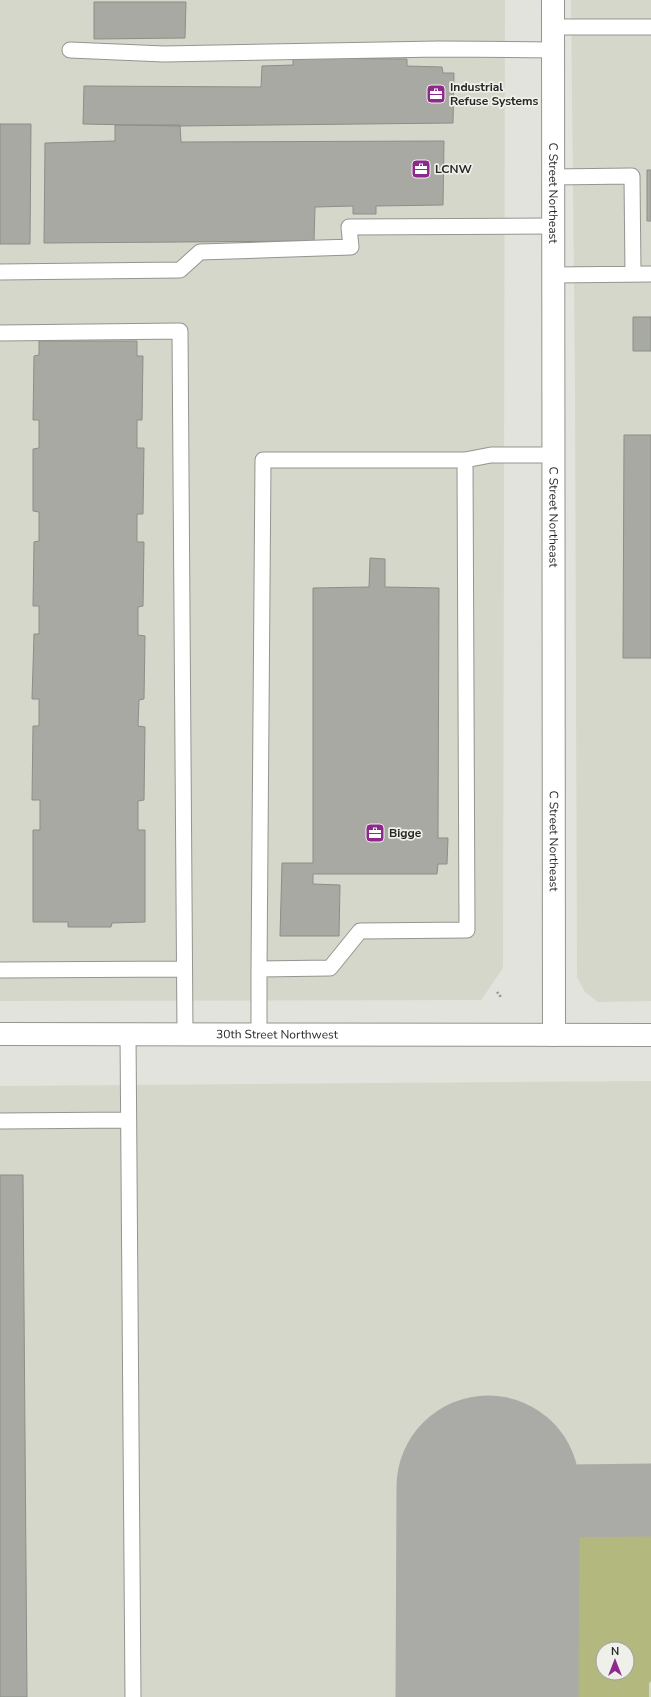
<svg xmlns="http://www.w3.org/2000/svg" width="651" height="1697" viewBox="0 0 651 1697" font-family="'Nunito Sans',sans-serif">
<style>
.built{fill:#d5d7ca;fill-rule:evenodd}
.green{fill:#b3b87f;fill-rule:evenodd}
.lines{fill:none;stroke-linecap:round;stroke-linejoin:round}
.taxiway{stroke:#aaaba6;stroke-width:73}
.runway{stroke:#aaaba6;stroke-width:183}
.building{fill:#a8a9a3;stroke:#8d8e88}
.lane-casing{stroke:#94958f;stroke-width:17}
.street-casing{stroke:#94958f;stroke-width:24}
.secondary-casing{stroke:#94958f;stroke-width:24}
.path{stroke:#949590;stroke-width:2.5;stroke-dasharray:2 2;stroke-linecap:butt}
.lane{stroke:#fff;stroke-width:15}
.street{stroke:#fff;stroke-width:22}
.secondary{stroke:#fff;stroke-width:22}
.labels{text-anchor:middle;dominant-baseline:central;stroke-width:3.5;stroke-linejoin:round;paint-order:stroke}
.poi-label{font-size:12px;font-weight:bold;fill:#262624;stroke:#eff0ea;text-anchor:start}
.street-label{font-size:12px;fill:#262624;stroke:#eff0ea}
</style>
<rect width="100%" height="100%" fill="#e2e3dc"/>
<path class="built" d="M 0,0 L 505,0 L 503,968 L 481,1000 L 0,1001 Z
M 571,0 L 651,0 L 651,1001 L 598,1002 L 585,992 L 577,977 L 575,378 Z
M 651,1081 L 651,1697 L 0,1697 L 0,1086 ZM 603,1649 L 627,1649 L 627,1673 L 603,1673 Z"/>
<path class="green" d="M 628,1511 L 651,1511 L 651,1681 L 649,1683 L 649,1697 L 540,1697 L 542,1521 L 571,1513 ZM 603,1649 L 627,1649 L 627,1673 L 603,1673 Z"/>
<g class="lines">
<path class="taxiway" d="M 488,1502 L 651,1500"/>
<path class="runway" d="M 487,1697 L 488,1487"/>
</g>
<path class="building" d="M 94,2 L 186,2 L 185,38 L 94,39 Z
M 293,58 L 407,59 L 407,66 L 442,67 L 443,73 L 454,73 L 453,123 L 180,126 L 83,124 L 84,86 L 261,87 L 262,66 L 293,65 Z
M 0,124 L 31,124 L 30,244 L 0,244 Z
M 115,125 L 180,125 L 181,142 L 444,141 L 443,205 L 376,206 L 376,214 L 353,214 L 353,206 L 315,207 L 314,241 L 44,243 L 45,143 L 115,141 Z
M 647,170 L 651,170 L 651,221 L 647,221 Z
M 633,317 L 651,317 L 651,351 L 633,351 Z
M 39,341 L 137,341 L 137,356 L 143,356 L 142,420 L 137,420 L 137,448 L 144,448 L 143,514 L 137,514 L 137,542 L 144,542 L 143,606 L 138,607 L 138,635 L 145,636 L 144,699 L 139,700 L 138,726 L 145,727 L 144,800 L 138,801 L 138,830 L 145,830 L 145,922 L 112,923 L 111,927 L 68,927 L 68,922 L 33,922 L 33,830 L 40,830 L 40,800 L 32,800 L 33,726 L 39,726 L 39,699 L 32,699 L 34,634 L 39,634 L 39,606 L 33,606 L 34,542 L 39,541 L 39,512 L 33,511 L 33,449 L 39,448 L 39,420 L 33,420 L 34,356 L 39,355 Z
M 624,435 L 651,435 L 651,658 L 623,658 Z
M 370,558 L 385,559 L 385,587 L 439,588 L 438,838 L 448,838 L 447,864 L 438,864 L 437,874 L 313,874 L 313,884 L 340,885 L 339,936 L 280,936 L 282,863 L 313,863 L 313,588 L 369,587 Z
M 0,1175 L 23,1175 L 27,1697 L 0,1697 Z"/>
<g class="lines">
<defs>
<path id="lane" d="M 553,27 L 651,27
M 70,50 L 164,54 L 439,49 L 553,50
M 553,177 L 632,176 L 633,274
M 0,272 L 180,270 L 200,252 L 351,247 L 349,227 L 553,226
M 553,275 L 651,274
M 0,333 L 180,331 L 185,1035
M 465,460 L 491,455 L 553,455
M 0,970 L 184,969
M 128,1034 L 133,1697
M 259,1035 L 259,969 L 263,460 L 465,460 L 467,930 L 360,931 L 330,968 L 259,969
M 0,1121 L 128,1120"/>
<g id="street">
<path id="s1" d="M 553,0 L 554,1035"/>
</g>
<g id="secondary">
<path id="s2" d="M 0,1034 L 651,1035"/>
</g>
</defs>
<use href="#lane" class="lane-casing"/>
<use href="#street" class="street-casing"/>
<use href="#secondary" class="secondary-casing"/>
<path class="path" d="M 497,992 L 501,997"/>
<use href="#lane" class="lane"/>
<use href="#street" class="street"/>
<use href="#secondary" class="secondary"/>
</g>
<defs>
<symbol id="office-square" viewBox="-11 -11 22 22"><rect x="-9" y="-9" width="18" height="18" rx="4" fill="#8f288d" stroke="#eff0ea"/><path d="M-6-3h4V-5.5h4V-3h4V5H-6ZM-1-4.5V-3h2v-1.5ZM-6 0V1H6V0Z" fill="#fff"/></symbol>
</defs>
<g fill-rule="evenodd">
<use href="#office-square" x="425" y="83" width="22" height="22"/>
<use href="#office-square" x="410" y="158" width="22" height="22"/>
<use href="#office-square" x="364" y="822" width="22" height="22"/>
</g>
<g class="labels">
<g class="poi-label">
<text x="450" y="87">Industrial<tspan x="450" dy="14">Refuse Systems</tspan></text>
<text x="435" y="169">LCNW</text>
<text x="389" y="833">Bigge</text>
</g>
<g class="street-label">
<text stroke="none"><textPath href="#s1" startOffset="193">C Street Northeast</textPath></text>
<text stroke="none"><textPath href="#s1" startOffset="517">C Street Northeast</textPath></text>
<text stroke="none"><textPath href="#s1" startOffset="841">C Street Northeast</textPath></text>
<text stroke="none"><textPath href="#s2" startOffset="277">30th Street Northwest</textPath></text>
</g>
</g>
<g transform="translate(615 1661)"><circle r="19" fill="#eff0ea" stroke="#9f9f9b"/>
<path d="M0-3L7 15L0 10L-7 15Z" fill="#8f288d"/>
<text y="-6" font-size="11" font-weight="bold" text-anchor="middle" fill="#262624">N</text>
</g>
</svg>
